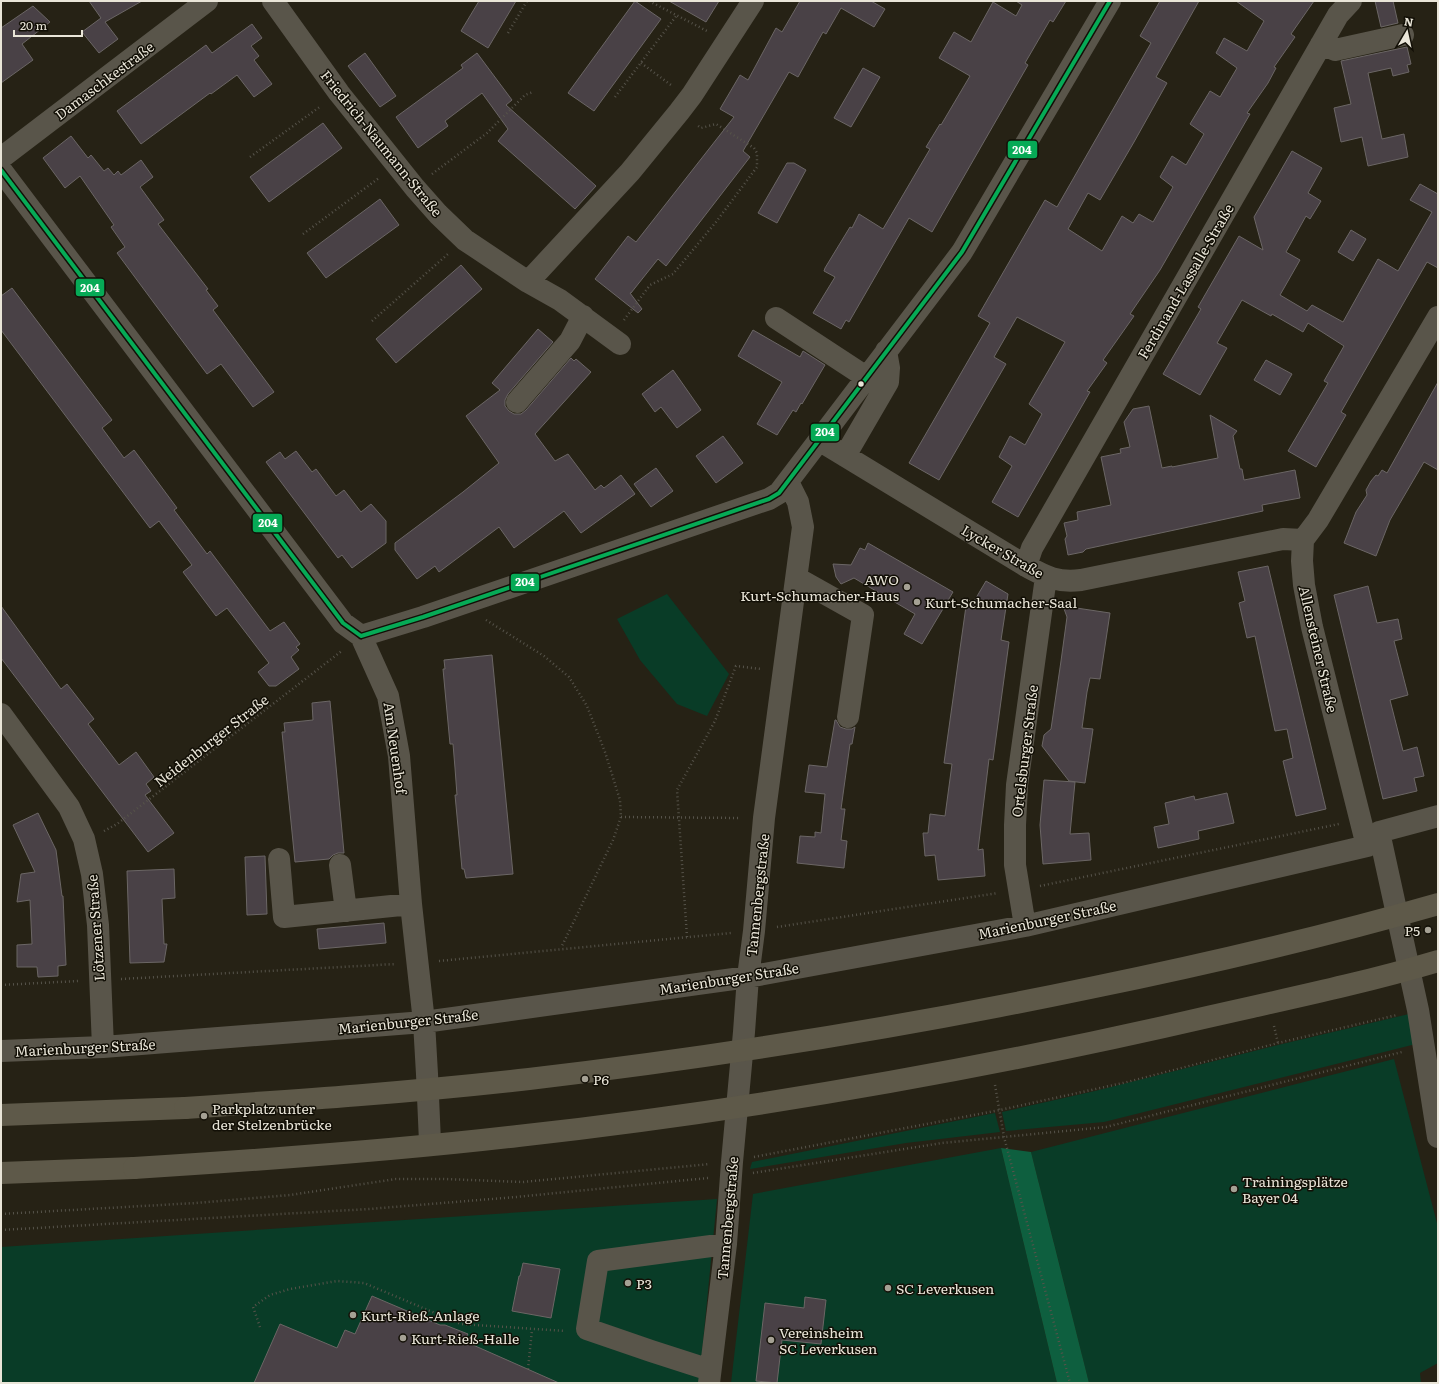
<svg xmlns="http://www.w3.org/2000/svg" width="1439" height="1384" viewBox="0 0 1439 1384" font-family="Literata,serif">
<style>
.green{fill:#093c27}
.forest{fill:#0e5f3f}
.building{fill:#494146;stroke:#6b6665}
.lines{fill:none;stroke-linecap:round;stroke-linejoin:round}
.path{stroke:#56534a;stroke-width:2.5;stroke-dasharray:1 3;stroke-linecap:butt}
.minor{stroke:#59554a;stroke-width:22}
.highway{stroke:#5e5949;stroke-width:22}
.highway-bridge{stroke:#5e5949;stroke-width:22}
.bus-1-casing{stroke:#120f06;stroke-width:7}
.bus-1{stroke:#06aa56;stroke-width:4}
.bus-dot{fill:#e9e5d8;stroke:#120f06;stroke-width:1.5}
.poi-dot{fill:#a5a194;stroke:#120f06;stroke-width:1.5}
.labels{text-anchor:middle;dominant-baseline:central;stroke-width:3;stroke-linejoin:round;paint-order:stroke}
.street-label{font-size:14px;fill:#e9e5d8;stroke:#120f06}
.poi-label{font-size:14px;fill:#e9e5d8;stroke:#120f06;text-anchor:start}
.line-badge{stroke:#120f06;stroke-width:1.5}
.badge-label{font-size:11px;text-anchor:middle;font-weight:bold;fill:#fff}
</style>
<rect width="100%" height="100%" fill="#262215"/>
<path class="green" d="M 667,594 L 729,674 L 707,716 L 677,704 L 640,660 L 617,619 Z
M 1409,1014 L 1416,1044 L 1104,1122 L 1006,1131 L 1002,1112 L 1095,1091 L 1278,1045 Z
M 1394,1059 L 1438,1227 L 1438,1363 L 1420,1373 L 1421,1383 L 1089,1383 L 1031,1152 Z
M 995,1113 L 1000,1132 L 906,1143 L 750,1169 L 752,1162 Z
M 1001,1148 L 1057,1383 L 731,1383 L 753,1194 Z
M 717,1199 L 699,1383 L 1,1383 L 1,1247 Z"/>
<path class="forest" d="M 1001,1148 L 1031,1152 L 1089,1383 L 1057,1383 Z"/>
<path class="building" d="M 89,1 L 142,1 L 105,22 L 118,39 L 99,53 L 82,32 L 101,18 Z
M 479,1 L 516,1 L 488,48 L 461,31 Z
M 635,1 L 661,19 L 594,111 L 568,93 Z
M 669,1 L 719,1 L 706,22 Z
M 800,1 L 871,1 L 885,9 L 874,27 L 841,8 L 826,34 L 823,32 L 798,77 L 789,72 L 743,151 L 750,157 L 666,266 L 658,259 L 631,293 L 630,293 L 642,309 L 638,313 L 595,279 L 628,236 L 636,242 L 734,117 L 720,109 L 740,75 L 748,80 L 776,28 L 782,32 Z
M 1016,1 L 1066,1 L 1053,22 L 1050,20 L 1025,63 L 1028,65 L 932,232 L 909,218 L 849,322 L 846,320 L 841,329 L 813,313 L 835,277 L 824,271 L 825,268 L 850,227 L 852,228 L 859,214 L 883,229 L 930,149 L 926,147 L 940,124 L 941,125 L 970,76 L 939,58 L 954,32 L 971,42 L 993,2 L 1016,16 L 1022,5 Z
M 1160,1 L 1199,1 L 1156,77 L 1167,83 L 1134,142 L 1100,200 L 1088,193 L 1068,229 L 1102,251 L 1122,216 L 1133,223 L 1139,214 L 1153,222 L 1173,187 L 1160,177 L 1172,156 L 1186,165 L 1204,134 L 1190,124 L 1210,91 L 1220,97 L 1237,68 L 1216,53 L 1224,38 L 1247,51 L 1264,21 L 1236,1 L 1314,1 L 1291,34 L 1295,37 L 1274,67 L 1276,68 L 1268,83 L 1247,113 L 1250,114 L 1160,270 L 1130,314 L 1134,316 L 1103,360 L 1107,363 L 1087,391 L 1090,392 L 1018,517 L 992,502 L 1012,466 L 999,457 L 1010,436 L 1025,445 L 1042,414 L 1029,404 L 1065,342 L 1017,317 L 994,357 L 1006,364 L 939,480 L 909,463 L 990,323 L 978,316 L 1045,200 L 1057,207 L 1151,43 L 1140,36 Z
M 1375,1 L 1393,1 L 1398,23 L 1381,27 Z
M 33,6 L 50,22 L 22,44 L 33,60 L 1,83 L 1,28 Z
M 252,24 L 262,38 L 251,46 L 259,56 L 254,60 L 272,84 L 254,97 L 237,75 L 211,94 L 210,93 L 141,144 L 117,111 L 206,45 L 212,53 Z
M 1407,47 L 1411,64 L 1407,65 L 1409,72 L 1393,76 L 1391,68 L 1368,73 L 1382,139 L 1404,134 L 1408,157 L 1368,166 L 1362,137 L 1341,142 L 1334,108 L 1351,104 L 1341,61 Z
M 365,53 L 396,96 L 380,107 L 348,66 Z
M 477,53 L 512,100 L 506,105 L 596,186 L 575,209 L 498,141 L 508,129 L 482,93 L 445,121 L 448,126 L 418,148 L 396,117 L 463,68 L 461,65 Z
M 863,68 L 880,77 L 851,127 L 834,118 Z
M 323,123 L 342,148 L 269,202 L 250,177 Z
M 71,136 L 88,158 L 91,155 L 104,171 L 108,168 L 114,175 L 118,171 L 121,175 L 141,160 L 153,177 L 140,187 L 164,220 L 158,224 L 208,289 L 206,290 L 218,306 L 213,310 L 274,392 L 253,407 L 221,364 L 207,374 L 154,303 L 117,253 L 125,247 L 111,227 L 114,225 L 80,176 L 65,188 L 43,158 Z
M 1292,151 L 1322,168 L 1308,193 L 1321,201 L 1310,219 L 1306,216 L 1286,252 L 1300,260 L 1280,295 L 1307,311 L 1312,305 L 1343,322 L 1378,259 L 1398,271 L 1432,212 L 1410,200 L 1420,184 L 1438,194 L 1438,268 L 1427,262 L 1341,412 L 1346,415 L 1316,467 L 1288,451 L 1328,383 L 1324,381 L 1344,346 L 1308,323 L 1303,332 L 1272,314 L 1271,316 L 1242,300 L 1217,343 L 1227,348 L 1200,395 L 1163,374 L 1201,309 L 1198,307 L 1239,236 L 1263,250 L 1254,217 Z
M 787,163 L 794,163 L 806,170 L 777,223 L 758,213 Z
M 380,199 L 399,225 L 326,278 L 307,253 Z
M 1351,230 L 1366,239 L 1353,261 L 1338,252 Z
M 461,265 L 482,289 L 396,363 L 376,339 Z
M 12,288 L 112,420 L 102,428 L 124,458 L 134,450 L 177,508 L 174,510 L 207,554 L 210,551 L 270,631 L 284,622 L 300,644 L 296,647 L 299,650 L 291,657 L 299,669 L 276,686 L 269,686 L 258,672 L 269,663 L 227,608 L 216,616 L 183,572 L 192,565 L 159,521 L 150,528 L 1,330 L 1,296 Z
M 538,329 L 553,342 L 508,394 L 505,400 L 505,406 L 509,411 L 514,414 L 521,414 L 526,410 L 571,358 L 574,361 L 576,359 L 591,372 L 535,434 L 555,461 L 568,454 L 595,490 L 601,485 L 604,488 L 621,475 L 635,494 L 581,533 L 564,511 L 514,548 L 499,527 L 439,572 L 435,566 L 417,579 L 395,550 L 395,543 L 463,492 L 499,463 L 466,416 L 500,390 L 492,383 Z
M 753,330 L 800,357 L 803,351 L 825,365 L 802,404 L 801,403 L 796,412 L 793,410 L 777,435 L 757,424 L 782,382 L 738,356 Z
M 1266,360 L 1292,374 L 1280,395 L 1254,380 Z
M 673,370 L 701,410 L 677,428 L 661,407 L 655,412 L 642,394 Z
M 1438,382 L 1438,470 L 1424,462 L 1390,520 L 1376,556 L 1344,543 L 1356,512 L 1367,495 L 1366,490 L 1371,481 L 1376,475 L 1378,476 L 1382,470 L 1387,473 Z
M 1149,406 L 1162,468 L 1172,466 L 1172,467 L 1218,458 L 1210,415 L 1237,431 L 1233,436 L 1240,469 L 1242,469 L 1244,480 L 1295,470 L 1300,498 L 1262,505 L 1263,511 L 1086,549 L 1083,552 L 1068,555 L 1065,539 L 1067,536 L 1064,523 L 1078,520 L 1077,512 L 1111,505 L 1101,457 L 1121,453 L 1120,449 L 1130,447 L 1124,422 L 1133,409 Z
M 723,436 L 743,463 L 716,483 L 696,456 Z
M 296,451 L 312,472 L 316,469 L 336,496 L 344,490 L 361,512 L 371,504 L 386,521 L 386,543 L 352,568 L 342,555 L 338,558 L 266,462 L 280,452 L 285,459 Z
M 656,468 L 673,491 L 651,507 L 634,484 Z
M 868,543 L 953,592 L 922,644 L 904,634 L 915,614 L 854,578 L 841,584 L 836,577 L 833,564 L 851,565 L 860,548 L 865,550 Z
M 1268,566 L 1326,809 L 1296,816 L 1283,761 L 1293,758 L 1287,729 L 1275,731 L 1255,636 L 1247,638 L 1239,603 L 1245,601 L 1238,572 Z
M 986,581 L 1008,594 L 1001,640 L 1009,642 L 993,760 L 989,759 L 978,850 L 983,849 L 985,876 L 938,880 L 935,855 L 925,856 L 923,833 L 928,833 L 930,814 L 945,816 L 952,764 L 944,763 L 967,599 L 973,603 Z
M 1368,586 L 1377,623 L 1398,619 L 1402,639 L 1394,641 L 1408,695 L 1390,700 L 1403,751 L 1417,747 L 1424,776 L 1414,778 L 1417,791 L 1383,799 L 1334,595 Z
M 1,606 L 61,689 L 67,684 L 94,719 L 88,724 L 119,765 L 136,752 L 154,777 L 146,784 L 151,791 L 145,795 L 174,833 L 148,852 L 1,658 Z
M 1063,606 L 1110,613 L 1100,679 L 1090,678 L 1087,692 L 1082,728 L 1093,729 L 1085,783 L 1069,781 L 1042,746 L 1044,735 L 1051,729 L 1061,661 L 1067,617 Z
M 492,655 L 513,874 L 466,878 L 464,869 L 462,869 L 455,795 L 457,795 L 455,768 L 453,744 L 450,744 L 443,669 L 445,669 L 444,660 Z
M 330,701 L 344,853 L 338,853 L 333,855 L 329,859 L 295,862 L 282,732 L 285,732 L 284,723 L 313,720 L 312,703 Z
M 835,720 L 836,720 L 840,727 L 846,729 L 852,729 L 855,727 L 852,744 L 850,744 L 841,809 L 845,809 L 841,840 L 847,841 L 844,868 L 797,863 L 800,836 L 815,837 L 815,832 L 821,833 L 825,794 L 805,792 L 809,765 L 827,767 Z
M 1044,780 L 1075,782 L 1070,834 L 1089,833 L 1091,860 L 1043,864 L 1040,825 Z
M 1227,793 L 1234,823 L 1198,831 L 1199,839 L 1158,848 L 1154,827 L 1169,824 L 1165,803 L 1194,796 L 1195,800 Z
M 38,813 L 56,850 L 62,896 L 63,896 L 66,965 L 58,966 L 58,976 L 38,977 L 37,967 L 17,967 L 17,945 L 32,944 L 30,900 L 17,902 L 21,874 L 35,872 L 13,825 Z
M 265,856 L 267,914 L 247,915 L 245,857 Z
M 174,869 L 175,898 L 162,899 L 164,944 L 167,944 L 164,962 L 130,963 L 127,871 Z
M 384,923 L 386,943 L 319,949 L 317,929 Z
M 523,1263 L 560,1269 L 551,1318 L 512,1311 L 519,1276 L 520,1276 Z
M 372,1296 L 440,1325 L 445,1325 L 468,1334 L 464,1341 L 559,1383 L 254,1383 L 280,1324 L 337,1348 L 345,1330 L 355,1334 Z
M 805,1297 L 826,1300 L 821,1344 L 782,1340 L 777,1383 L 756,1381 L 765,1303 L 804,1308 Z"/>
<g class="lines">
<path class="path" d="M 649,1 L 707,31
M 508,33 L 527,1
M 641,63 L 671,85
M 615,97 L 677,15
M 250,157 L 321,106
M 432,174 L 487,133 L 525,95 L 533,92
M 303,234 L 379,178
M 624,320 L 650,285 L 673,274 L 716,222 L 757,167 L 757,153 L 754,148 L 716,124 L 701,128 L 697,125
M 372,321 L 448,254
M 486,620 L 544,656 L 569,677 L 587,706 L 605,752 L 620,800 L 621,817 L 613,840 L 561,948
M 621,817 L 741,818
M 104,831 L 117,824 L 343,650
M 1040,886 L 1339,824
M 777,927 L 998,893
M 687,937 L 677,790 L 715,721 L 736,666 L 761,669
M 439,961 L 731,933
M 121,979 L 396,964
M 1,985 L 78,981
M 1274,1026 L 1278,1043
M 995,1085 L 1004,1137 L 1070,1383
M 754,1157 L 1000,1110 L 1123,1083 L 1278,1043 L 1397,1015
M 753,1173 L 942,1143 L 1106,1127 L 1402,1052
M 1,1214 L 196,1203 L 290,1195 L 396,1179 L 444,1179 L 523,1182 L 710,1164
M 1,1230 L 369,1209 L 516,1197 L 708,1178
M 260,1327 L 253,1307 L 270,1295 L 290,1289 L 337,1281 L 364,1283 L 461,1324 L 565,1331
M 528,1369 L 532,1330"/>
<path class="minor" d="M 273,1 L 339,93 L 415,188 L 438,214 L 465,240 L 528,282 L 560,300 L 620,344
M 1321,44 L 1335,50 L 1403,35
M 1,158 L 207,1
M 1,170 L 343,623 L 361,636 L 388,696 L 399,756 L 411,904 L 424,1022 L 427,1074 L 430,1142
M 528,282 L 630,172 L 679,112 L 692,95 L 753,1
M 776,318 L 866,377
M 517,402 L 570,341 L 583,316
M 819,440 L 1026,566 C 1046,577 1058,583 1081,580 L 1283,539 L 1303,540
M 845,456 L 888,382 L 889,368 L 886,351
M 1026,566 L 1032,548 L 1338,15 L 1351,1
M 797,578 L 863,615 L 848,717
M 361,636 L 423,617 L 769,499 L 779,493 L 962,252 L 1110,1
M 1,714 L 69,807 L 84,839 L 92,874 L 98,925 L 103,1047
M 1379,832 L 1418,1010 L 1438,1137
M 1367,846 L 1312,627 L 1304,585 L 1302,561 L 1303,540 L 1318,520 L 1438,317
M 279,859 L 284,917 L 411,904
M 340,865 L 346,911
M 1025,926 L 1015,865 L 1015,825 L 1017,785 L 1046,577
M 1,1051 L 103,1047 L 424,1022 L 748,977 L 1025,926 L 1367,846 L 1379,832 L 1438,816
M 710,1370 L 651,1351 L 587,1329 L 598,1261 L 726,1244
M 709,1383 L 726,1244 L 732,1162 L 744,1032 L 748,977 L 754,931 L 764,818 L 803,527 L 798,502 L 788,482"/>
<path class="highway" d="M 1,1115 L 185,1108
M 1,1173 L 134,1168"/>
<path class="highway-bridge" d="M 185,1108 C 300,1100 415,1092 529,1079 C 717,1057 904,1027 1090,988 C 1207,964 1323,937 1438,904
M 134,1168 C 262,1160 390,1151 518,1136 C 751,1110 983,1069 1212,1016 C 1287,999 1364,983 1438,961"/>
<defs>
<path id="bus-1" d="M 1,170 L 343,623 L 361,636
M 361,636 L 423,617 L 769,499 L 779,493 L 962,252 L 1110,1"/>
</defs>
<use href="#bus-1" class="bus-1-casing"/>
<use href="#bus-1" class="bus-1"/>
</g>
<circle class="bus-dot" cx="861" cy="384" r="3.5"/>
<g class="poi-dot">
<circle cx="907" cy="587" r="4"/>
<circle cx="917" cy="602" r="4"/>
<circle cx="1428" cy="930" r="4"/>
<circle cx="585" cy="1079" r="4"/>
<circle cx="204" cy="1116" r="4"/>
<circle cx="1234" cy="1189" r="4"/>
<circle cx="628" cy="1283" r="4"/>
<circle cx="888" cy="1288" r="4"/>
<circle cx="353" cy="1315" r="4"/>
<circle cx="403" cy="1338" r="4"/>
<circle cx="771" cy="1340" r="4"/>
</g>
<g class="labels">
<g class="street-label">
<text transform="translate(104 80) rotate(-37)">Damaschkestraße</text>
<text transform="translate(382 143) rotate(51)">Friedrich-Naumann-Straße</text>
<text transform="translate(1185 281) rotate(-60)">Ferdinand-Lassalle-Straße</text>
<text transform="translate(1003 551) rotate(30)">Lycker Straße</text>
<text transform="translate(1319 649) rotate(77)">Allensteiner Straße</text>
<text transform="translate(211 740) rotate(-38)">Neidenburger Straße</text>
<text transform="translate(396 748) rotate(82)">Am Neuenhof</text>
<text transform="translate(1024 751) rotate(-83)">Ortelsburger Straße</text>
<text transform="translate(757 895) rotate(-84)">Tannenbergstraße</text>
<text transform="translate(1047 919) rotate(-12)">Marienburger Straße</text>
<text transform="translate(95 928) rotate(-94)">Lötzener Straße</text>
<text transform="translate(729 978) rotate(-9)">Marienburger Straße</text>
<text transform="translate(408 1021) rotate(-6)">Marienburger Straße</text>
<text transform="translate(85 1047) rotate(-3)">Marienburger Straße</text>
<text transform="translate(727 1218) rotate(-85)">Tannenbergstraße</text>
</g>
<g class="poi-label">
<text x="899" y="579" text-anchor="end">AWO<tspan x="899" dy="16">Kurt-Schumacher-Haus</tspan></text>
<text x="925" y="602">Kurt-Schumacher-Saal</text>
<text x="1420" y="930" text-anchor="end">P5</text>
<text x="593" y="1079">P6</text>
<text x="212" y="1108">Parkplatz unter<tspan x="212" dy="16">der Stelzenbrücke</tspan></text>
<text x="1242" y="1181">Trainingsplätze<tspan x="1242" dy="16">Bayer 04</tspan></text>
<text x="636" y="1283">P3</text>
<text x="896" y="1288">SC Leverkusen</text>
<text x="361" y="1315">Kurt-Rieß-Anlage</text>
<text x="779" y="1332">Vereinsheim<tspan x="779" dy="16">SC Leverkusen</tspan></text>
<text x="411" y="1338">Kurt-Rieß-Halle</text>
</g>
</g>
<g class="line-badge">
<rect x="1007" y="140" width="31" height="19" rx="4" fill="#06aa56"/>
<rect x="75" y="278" width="30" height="19" rx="4" fill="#06aa56"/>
<rect x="810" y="423" width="30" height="19" rx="4" fill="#06aa56"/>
<rect x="252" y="513" width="31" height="20" rx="4" fill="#06aa56"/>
<rect x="510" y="573" width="30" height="19" rx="4" fill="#06aa56"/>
</g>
<g class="badge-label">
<text x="1022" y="154">204</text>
<text x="90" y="292">204</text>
<text x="825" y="436">204</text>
<text x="268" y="527">204</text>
<text x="525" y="586">204</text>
</g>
<rect width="1439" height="1384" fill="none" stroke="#e9e5d8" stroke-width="4"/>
<g transform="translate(1407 32) rotate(9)" stroke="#120f06" stroke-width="3" paint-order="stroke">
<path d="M0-3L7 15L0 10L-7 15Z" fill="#e9e5d8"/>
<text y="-6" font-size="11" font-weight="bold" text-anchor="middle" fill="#e9e5d8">N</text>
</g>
<path d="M14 30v6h68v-6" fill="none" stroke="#e9e5d8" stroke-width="2"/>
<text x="20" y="30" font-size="12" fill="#e9e5d8" stroke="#120f06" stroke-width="3" paint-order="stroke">20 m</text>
</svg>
